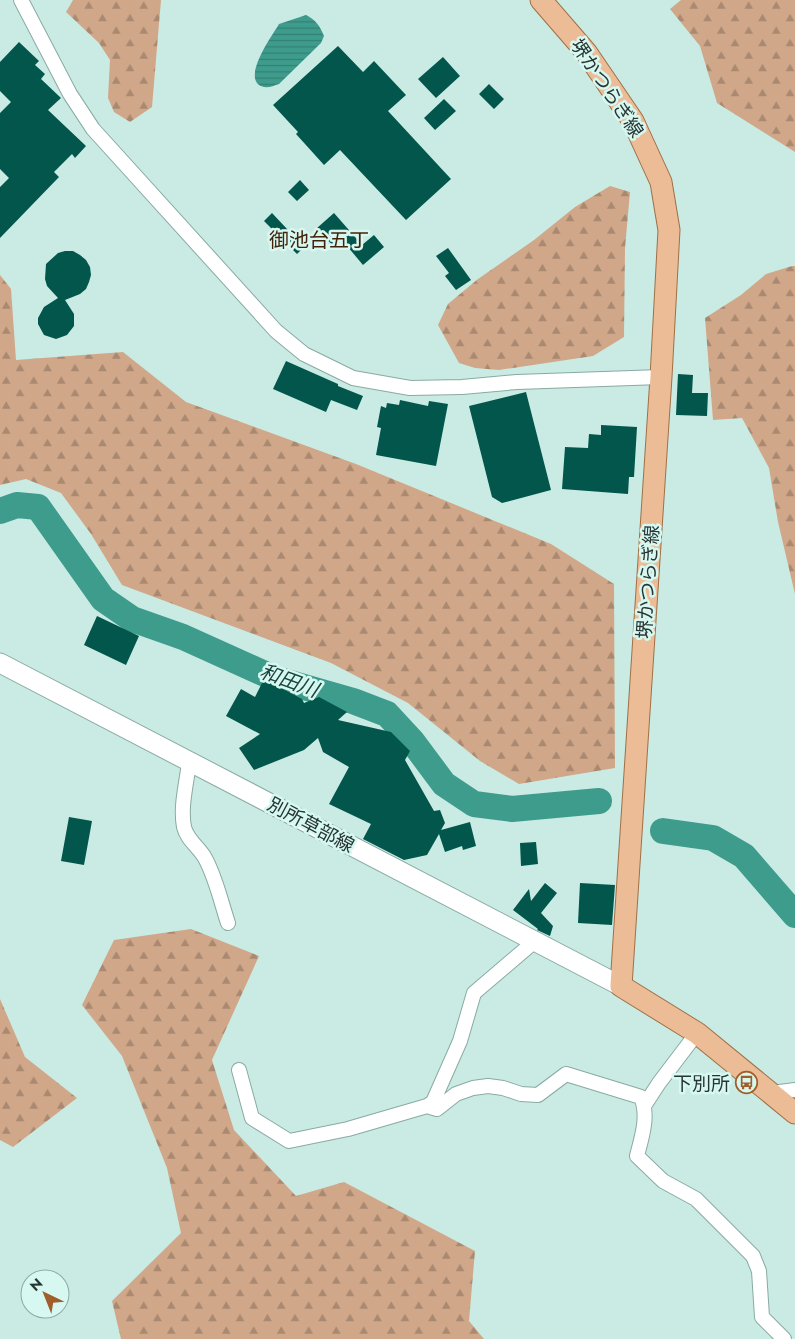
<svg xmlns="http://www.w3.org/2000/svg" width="795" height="1339" viewBox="0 0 795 1339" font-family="Jost,'Noto Sans JP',sans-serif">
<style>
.forest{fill:url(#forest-firs)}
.water{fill:url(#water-rules)}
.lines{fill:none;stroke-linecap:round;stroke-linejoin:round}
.river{stroke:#3e9c8d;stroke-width:26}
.building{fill:#02564c}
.minor-casing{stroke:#89aaa3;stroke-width:16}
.secondary-casing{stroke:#89aaa3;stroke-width:21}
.primary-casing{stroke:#9f7046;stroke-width:23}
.minor{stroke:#fff;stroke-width:14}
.secondary{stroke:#fff;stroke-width:19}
.primary{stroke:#ecbc96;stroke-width:21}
.labels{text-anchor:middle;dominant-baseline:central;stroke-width:5;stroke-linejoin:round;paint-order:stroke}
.street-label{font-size:19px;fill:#283533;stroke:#d6f8f1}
.poi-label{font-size:19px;fill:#283533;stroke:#d6f8f1;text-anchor:end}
.neighbourhood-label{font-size:20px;fill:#43240a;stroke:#d6f8f1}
.water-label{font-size:20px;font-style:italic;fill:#1a443d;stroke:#d6f8f1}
</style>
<defs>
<pattern id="forest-firs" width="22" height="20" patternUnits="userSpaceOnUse" patternTransform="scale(1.25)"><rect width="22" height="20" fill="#d1a789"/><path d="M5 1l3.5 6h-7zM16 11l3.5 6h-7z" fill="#aa8971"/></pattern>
<pattern id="water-rules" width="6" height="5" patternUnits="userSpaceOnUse" patternTransform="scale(1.25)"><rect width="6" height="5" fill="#3e9c8d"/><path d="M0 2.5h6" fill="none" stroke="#348074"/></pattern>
</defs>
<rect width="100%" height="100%" fill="#c9ebe4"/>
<path class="forest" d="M 73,0 L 161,0 L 152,107 L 130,122 L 114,112 L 108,98 L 110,60 L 99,43 L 66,12 Z
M 681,0 L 795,0 L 795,152 L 717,103 L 700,46 L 670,9 Z
M 610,186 L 630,192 L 625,248 L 624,337 L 593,356 L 499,370 L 475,368 L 459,363 L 438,325 L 448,304 L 478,279 L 534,240 L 575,207 Z
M 792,266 L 795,266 L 795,594 L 778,522 L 769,468 L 742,418 L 713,420 L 705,318 L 741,295 L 766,274 Z
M 0,275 L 11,289 L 16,360 L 123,352 L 186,402 L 356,464 L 551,544 L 614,584 L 615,768 L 519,784 L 480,761 L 408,703 L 331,663 L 122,585 L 91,534 L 61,493 L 26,479 L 0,485 Z
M 191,929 L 259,956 L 212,1060 L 234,1130 L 296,1196 L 344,1182 L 475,1251 L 469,1321 L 484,1339 L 121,1339 L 112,1301 L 181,1233 L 167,1168 L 122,1056 L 82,1005 L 114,940 Z
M 0,999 L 25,1057 L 77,1098 L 13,1147 L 0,1140 Z"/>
<path class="water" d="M 306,15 C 316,20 320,26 324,36 L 321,43 L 279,84 C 273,86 267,89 261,86 C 242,77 272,36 279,24 Z"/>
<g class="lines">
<path class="river" d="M 0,511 L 17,505 L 38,507 L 103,599 L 132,619 L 183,637 L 276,679 L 353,701 L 387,714 L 412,741 L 444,784 L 474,804 L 512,809 L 599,801
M 663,831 L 713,838 L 744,856 L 795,915"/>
</g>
<path class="building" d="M 19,42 L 39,61 L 35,65 L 45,74 L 41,79 L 61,98 L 48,110 L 86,146 L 75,158 L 72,154 L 54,172 L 59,177 L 0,238 L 0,187 L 9,178 L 0,169 L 0,113 L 11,102 L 0,91 L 0,62 Z
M 338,46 L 363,72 L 374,61 L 406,95 L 388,111 L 451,179 L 406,220 L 340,150 L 324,165 L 296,134 L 298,132 L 273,105 Z
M 443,57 L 460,76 L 436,98 L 418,79 Z
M 489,84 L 504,99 L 494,109 L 479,94 Z
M 444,99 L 456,111 L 435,130 L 424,118 Z
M 300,180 L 309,190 L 297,201 L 288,192 Z
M 272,213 L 304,247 L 297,254 L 264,221 Z
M 334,213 L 362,245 L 374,235 L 384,247 L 363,265 L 342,240 L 334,247 L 317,228 Z
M 448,248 L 471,280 L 456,290 L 445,276 L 449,273 L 436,256 Z
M 65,251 L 73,251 L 80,255 L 86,260 L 90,267 L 91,275 L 89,282 L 86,289 L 80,294 L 65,300 L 74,314 L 74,326 L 67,335 L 56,339 L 44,335 L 38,324 L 38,318 L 44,307 L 58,298 L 47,286 L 45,279 L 46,264 L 58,253 Z
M 286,361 L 338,384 L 338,386 L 363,396 L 357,410 L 331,400 L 326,412 L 273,389 Z
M 678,374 L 693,375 L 692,393 L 708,393 L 707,416 L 676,415 Z
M 526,392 L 551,490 L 502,503 L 492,497 L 469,406 Z
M 400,400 L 428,406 L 429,401 L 448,404 L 436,466 L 376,455 L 381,428 L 377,427 L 381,406 L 386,408 L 387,403 L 399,405 Z
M 601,425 L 637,427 L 634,477 L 629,477 L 628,494 L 562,489 L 565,447 L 588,448 L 589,434 L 601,435 Z
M 97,616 L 139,636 L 126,665 L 84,645 Z
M 264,679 L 302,699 L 304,703 L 319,697 L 347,712 L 338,720 L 391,732 L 410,751 L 405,760 L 434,811 L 440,810 L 445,823 L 441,830 L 470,822 L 476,846 L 463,850 L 462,846 L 445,852 L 439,834 L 427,855 L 404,860 L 363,839 L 371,824 L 329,804 L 349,767 L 323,752 L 318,738 L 304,750 L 254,770 L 239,748 L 260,734 L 226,716 L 241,689 L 255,697 Z
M 69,817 L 92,821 L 84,865 L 61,861 Z
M 536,842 L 538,864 L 521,866 L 520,843 Z
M 545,883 L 557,893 L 541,913 L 553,926 L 550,936 L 537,930 L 538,929 L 513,910 L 529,889 L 531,901 Z
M 580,883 L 615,885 L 612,925 L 578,923 Z"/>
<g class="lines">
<defs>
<path id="minor" d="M 21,0 L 70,94 L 93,129 L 276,331 L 304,354 L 353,378 L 410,388 L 462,387 L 517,382 L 661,377
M 189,762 C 187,782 180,806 184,827 C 187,840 199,847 205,858 C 216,878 221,902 228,923
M 239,1070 L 252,1118 L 289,1141 L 348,1129 L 427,1106 L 433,1102 L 460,1041 L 474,993 L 535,941
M 772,1093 L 795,1090
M 427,1106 L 437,1109 L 456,1094 L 473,1088 L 488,1086 L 503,1088 L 521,1094 L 538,1095 L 566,1074 L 641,1097 C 649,1116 642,1136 637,1156 L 663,1181 L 696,1199 L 753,1256 L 759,1271 L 762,1317 L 784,1339
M 644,1106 L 659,1083 L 697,1033"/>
<path id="secondary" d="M 0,663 L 621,986"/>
<path id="primary" d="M 541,0 L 586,52 L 633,121 L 661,182 L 669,230 L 661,377 L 621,986 L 697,1033 L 795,1113"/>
</defs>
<use href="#minor" class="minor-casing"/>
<use href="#secondary" class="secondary-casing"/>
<use href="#primary" class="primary-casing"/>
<use href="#minor" class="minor"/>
<use href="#secondary" class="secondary"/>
<use href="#primary" class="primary"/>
</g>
<defs>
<symbol id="bus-ring" viewBox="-11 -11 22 22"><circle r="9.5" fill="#d6f8f1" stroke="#a05f2a" stroke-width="1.5"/><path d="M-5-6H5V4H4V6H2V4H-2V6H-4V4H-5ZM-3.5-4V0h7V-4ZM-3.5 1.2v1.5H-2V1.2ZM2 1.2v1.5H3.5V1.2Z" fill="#a05f2a"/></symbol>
</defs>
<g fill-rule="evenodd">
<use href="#bus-ring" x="734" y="1070" width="25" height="25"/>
</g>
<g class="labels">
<g class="street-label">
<text transform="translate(607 88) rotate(56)">堺かつらぎ線</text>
<text transform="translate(648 582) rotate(-86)">堺かつらぎ線</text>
<text transform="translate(311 825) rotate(28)">別所草部線</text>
</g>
<g class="poi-label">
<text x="730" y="1083">下別所</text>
</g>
<g class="neighbourhood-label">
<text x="319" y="240">御池台五丁</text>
</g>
<g class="water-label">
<text transform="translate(289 681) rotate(20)">和田川</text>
</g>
</g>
<g transform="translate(45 1294) rotate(317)"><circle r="24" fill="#d6f8f1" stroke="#90aaa5"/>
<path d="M0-4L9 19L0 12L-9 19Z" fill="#a05f2a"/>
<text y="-8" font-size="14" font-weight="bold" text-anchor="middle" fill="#283533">N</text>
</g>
</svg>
